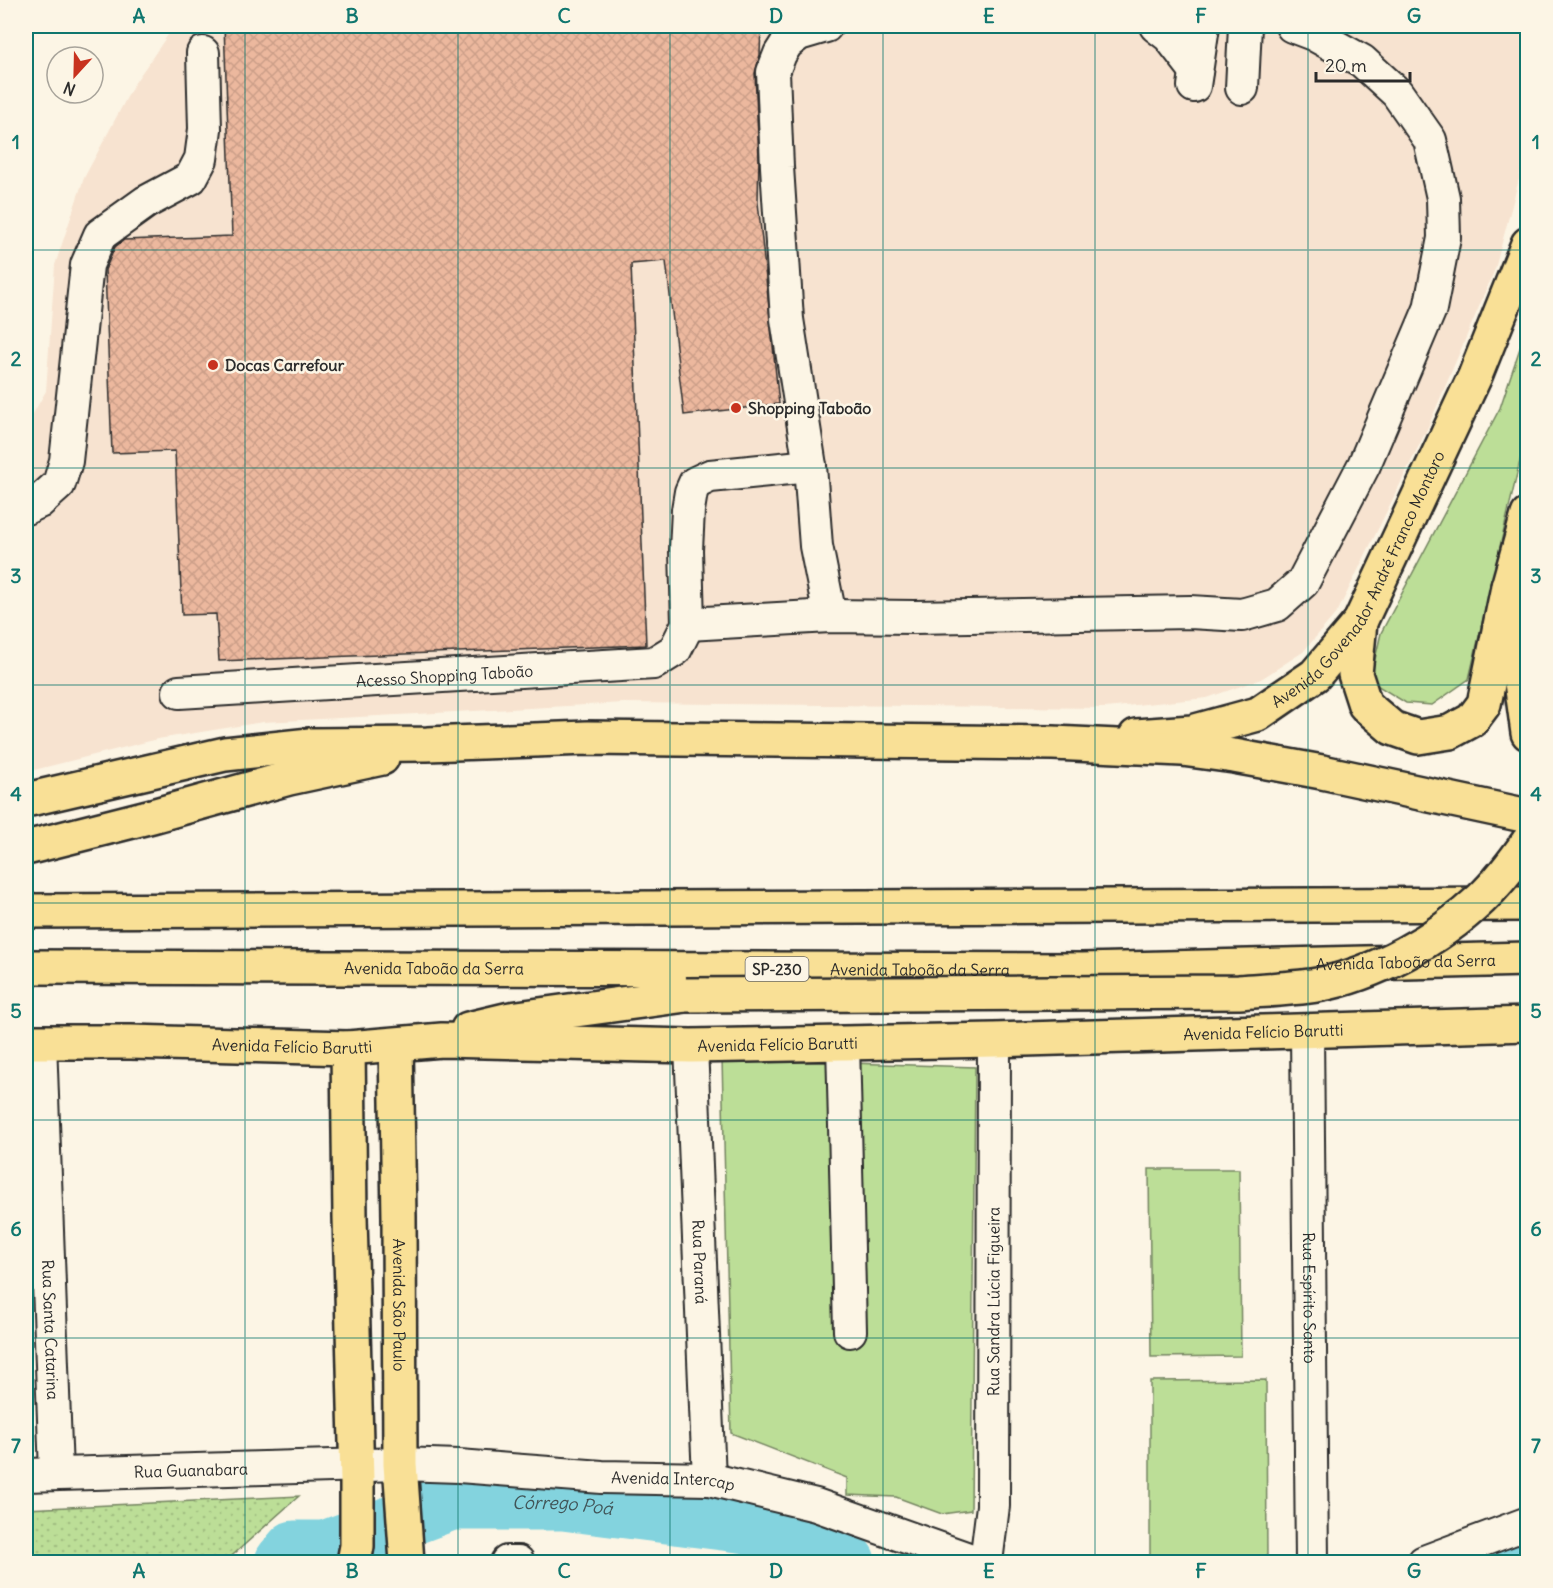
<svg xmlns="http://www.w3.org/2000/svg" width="1553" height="1588" viewBox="0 0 1553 1588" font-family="Delius,sans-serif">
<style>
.built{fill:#f7e3d0}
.grass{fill:#bcde97;stroke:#748461;stroke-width:1.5}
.park{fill:url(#park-dots);stroke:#748461;stroke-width:1.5}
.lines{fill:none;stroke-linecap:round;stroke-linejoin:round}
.river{stroke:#83d3de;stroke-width:57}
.building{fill:url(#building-cross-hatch);stroke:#2b2b2b;stroke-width:1.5}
.minor-casing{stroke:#2b2b2b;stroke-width:36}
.major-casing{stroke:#2b2b2b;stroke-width:38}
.highway-casing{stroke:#2b2b2b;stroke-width:38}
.minor{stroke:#fcf5e5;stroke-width:32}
.major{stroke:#f9e096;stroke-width:33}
.highway{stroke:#f9e096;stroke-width:33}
.major-bridge-casing{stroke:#2b2b2b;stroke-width:38;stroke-linecap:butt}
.major-bridge{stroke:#f9e096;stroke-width:33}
.grid{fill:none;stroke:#0f766e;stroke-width:1.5;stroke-opacity:0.55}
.poi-dot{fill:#c8321e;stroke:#fcf5e5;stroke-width:2}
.labels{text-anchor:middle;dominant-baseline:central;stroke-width:5;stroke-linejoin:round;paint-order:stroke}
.shield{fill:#fcf5e5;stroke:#6a6863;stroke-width:1.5}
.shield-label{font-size:15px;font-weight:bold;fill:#2b2b2b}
.poi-label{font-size:16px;font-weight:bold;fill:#2b2b2b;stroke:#fcf5e5;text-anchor:start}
.street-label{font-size:16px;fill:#2b2b2b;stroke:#fcf5e5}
.water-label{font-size:18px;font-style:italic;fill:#415558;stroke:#fcf5e5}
.neatline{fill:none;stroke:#0f766e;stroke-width:2}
.grid-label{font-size:20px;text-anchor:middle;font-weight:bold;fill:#0f766e}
</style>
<defs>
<pattern id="park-dots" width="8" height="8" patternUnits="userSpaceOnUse" patternTransform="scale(1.5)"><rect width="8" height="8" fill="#bcde97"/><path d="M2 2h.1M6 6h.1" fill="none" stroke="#a2bf82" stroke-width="1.8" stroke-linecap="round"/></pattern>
<pattern id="building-cross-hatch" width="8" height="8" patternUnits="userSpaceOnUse" patternTransform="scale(1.5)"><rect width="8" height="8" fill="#ecb89e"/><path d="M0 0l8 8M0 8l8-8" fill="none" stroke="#cb9e88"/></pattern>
</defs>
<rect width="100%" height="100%" fill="#fcf5e5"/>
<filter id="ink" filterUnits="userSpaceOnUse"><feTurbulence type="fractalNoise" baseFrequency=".0167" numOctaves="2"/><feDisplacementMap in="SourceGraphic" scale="12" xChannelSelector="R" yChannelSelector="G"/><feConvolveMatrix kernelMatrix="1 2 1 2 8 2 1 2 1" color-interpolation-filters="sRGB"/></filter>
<g filter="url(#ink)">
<path class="built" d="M 174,26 L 1527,26 L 1527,149 L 1495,269 L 1428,427 L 1338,611 L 1303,652 L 1261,679 L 1207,698 L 1105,708 L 624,703 L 263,722 L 158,739 L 26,772 L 26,426 L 46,391 L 55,265 L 84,178 L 134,84 Z"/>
<path class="grass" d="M 1527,327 L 1527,431 L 1469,679 L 1432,705 L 1406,703 L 1370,681 L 1381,633 L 1500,408 Z
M 722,1059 L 975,1067 L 971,1510 L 942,1514 L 896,1497 L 847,1495 L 847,1478 L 731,1433 Z
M 1149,1169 L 1239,1169 L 1241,1356 L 1151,1357 Z
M 1266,1380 L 1267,1562 L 1150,1562 L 1150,1381 Z"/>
<path class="park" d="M 299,1496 L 225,1562 L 26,1562 L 26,1509 Z"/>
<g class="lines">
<g class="river">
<path id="s1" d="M 283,1562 L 294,1549 L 325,1549 L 451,1502 L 563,1502 L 747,1525 L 847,1562"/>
<path d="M 1509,1562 L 1528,1555"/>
</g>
</g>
<path class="building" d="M 224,26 L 761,26 L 760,55 L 755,73 L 759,158 L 758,202 L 779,404 L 684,415 L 666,261 L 631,264 L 646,645 L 219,661 L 216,614 L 182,615 L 175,451 L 112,453 L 105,270 L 115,247 L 124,240 L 232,236 Z"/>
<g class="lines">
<defs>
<g id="minor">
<path d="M 826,26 L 799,34 L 787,43 L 780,54 L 773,72 L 777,167 L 787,319 L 810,466 L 816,546 L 830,616"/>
<path d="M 1156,26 L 1169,36 L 1196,71"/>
<path d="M 1194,86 L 1203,26"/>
<path d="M 1242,88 L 1245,26"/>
<path d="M 26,508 L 39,502 L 59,484 L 66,461 L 87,265 L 100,235 L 146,202 L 191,178 L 201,159 L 205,129 L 203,53"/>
<path d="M 688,624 L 830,616 L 914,617 L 1190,612 L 1242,615 L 1277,605 L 1303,582 L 1364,465 L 1430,309 L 1444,238 L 1443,198 L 1430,140 L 1397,93 L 1362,61 L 1313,34 L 1292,26"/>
<path id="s2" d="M 179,692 L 654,663 L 675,650 L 688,624 L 686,550 L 688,510 L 691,492 L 695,483 L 710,476 L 810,466"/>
<path id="s3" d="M 1307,1032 L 1312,1562"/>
<path id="s4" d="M 40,1042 L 56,1473"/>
<path d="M 843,1043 L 850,1331"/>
<path id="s5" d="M 691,1046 L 709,1479"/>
<path id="s6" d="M 26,1475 L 400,1464 L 459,1466 L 602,1477 L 709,1479 L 816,1505 L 977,1562"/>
<path d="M 507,1562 L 518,1562"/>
<path id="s7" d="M 986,1562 L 993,1506 L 994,1040"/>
<path d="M 1424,1562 L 1528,1523"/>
</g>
<g id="major">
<path d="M 1528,515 L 1508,587 L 1528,733"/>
<path d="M 1360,622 L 1355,674 L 1365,705 L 1392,728 L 1418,737 L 1450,732 L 1472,720 L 1484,704 L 1508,587"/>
<path id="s8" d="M 1136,736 L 1192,732 L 1258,714 L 1315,675 L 1360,622 L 1475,376 L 1528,244"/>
<path d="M 468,1029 L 510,1019 L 686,995"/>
<path id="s9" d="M 26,1042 L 131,1042 L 348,1048 L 442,1040 L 691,1046 L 994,1040 L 1528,1024"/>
<path id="s10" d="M 396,1045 L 399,1217 L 400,1464 L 407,1562"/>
<path d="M 348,1048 L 350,1217 L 357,1480 L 357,1546 L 354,1562"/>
</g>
<g id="highway">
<path d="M 26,800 L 225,754 L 310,745 L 427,744 L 587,738 L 1053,743 L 1182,749 L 1234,756 L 1322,772 L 1528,816"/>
<path d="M 26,848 L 152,816 L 289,778 L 382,758"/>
<path d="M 26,911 L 1528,904"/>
<path id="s11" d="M 26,967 L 1082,970 L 1528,959"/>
</g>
</defs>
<use href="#minor" class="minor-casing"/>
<use href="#major" class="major-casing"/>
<use href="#highway" class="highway-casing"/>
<use href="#minor" class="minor"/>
<use href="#major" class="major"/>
<use href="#highway" class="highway"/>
<defs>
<path id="major-bridge" d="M 686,995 L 1239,992 C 1264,990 1291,989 1317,985 C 1374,975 1439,939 1481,899 C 1499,882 1514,862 1528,842"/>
</defs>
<use href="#major-bridge" class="major-bridge-casing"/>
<use href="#major-bridge" class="major-bridge"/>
</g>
</g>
<path class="grid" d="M 245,26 L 245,1562M 458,26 L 458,1562M 670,26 L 670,1562M 883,26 L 883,1562M 1095,26 L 1095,1562M 1308,26 L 1308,1562M 26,250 L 1528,250M 26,468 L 1528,468M 26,685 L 1528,685M 26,903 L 1528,903M 26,1120 L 1528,1120M 26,1338 L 1528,1338"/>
<g class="poi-dot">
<circle cx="213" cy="365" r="6"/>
<circle cx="736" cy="408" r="6"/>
</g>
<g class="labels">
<rect class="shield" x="745.5" y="957" width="63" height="24" rx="4.5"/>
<g class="shield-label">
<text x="777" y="969">SP-230</text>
</g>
<g class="poi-label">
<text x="225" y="365">Docas Carrefour</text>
<text x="748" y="408">Shopping Taboão</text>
</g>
<g class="street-label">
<text stroke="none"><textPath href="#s8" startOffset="297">Avenida Govenador André Franco Montoro</textPath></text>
<text stroke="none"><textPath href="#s2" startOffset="266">Acesso Shopping Taboão</textPath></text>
<text stroke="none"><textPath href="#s11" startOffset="1380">Avenida Taboão da Serra</textPath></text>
<text stroke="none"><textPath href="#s11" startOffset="408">Avenida Taboão da Serra</textPath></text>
<text stroke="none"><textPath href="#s11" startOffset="894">Avenida Taboão da Serra</textPath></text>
<text stroke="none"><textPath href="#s9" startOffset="1238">Avenida Felício Barutti</textPath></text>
<text stroke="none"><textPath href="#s9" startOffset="752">Avenida Felício Barutti</textPath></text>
<text stroke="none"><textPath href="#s9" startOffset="266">Avenida Felício Barutti</textPath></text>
<text stroke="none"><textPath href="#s5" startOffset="216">Rua Paraná</textPath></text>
<text stroke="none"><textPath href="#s3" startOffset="266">Rua Espírito Santo</textPath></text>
<text stroke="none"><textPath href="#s7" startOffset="261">Rua Sandra Lúcia Figueira</textPath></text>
<text stroke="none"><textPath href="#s10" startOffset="260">Avenida São Paulo</textPath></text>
<text stroke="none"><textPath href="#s4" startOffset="288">Rua Santa Catarina</textPath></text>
<text stroke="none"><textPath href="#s6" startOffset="165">Rua Guanabara</textPath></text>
<text stroke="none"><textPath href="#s6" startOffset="648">Avenida Intercap</textPath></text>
</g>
<g class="water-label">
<text stroke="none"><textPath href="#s1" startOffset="294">Córrego Poá</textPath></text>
</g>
</g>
<rect width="1553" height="1588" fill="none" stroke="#fcf5e5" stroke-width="66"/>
<g transform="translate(75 75) rotate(202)"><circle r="28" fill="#fcf5e5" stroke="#a8a49b" stroke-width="1.5"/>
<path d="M0-4.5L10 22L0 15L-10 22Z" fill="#c8321e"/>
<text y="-9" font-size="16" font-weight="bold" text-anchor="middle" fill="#2b2b2b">N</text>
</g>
<path d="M1316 72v9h94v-9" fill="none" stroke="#2b2b2b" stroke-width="3"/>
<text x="1325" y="72" font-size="18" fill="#2b2b2b" stroke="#fcf5e5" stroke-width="4.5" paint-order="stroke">20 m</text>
<rect x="33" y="33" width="1487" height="1522" class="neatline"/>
<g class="grid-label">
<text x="139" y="23">A</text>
<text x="352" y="23">B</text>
<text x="564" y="23">C</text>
<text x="776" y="23">D</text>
<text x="989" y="23">E</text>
<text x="1201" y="23">F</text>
<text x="1414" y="23">G</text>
<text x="16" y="149">1</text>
<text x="1536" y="149">1</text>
<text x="16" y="366">2</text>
<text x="1536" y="366">2</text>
<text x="16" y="583">3</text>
<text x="1536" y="583">3</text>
<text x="16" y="801">4</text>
<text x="1536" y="801">4</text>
<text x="16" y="1018">5</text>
<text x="1536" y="1018">5</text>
<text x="16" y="1236">6</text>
<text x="1536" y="1236">6</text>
<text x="16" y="1453">7</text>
<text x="1536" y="1453">7</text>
<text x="139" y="1578">A</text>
<text x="352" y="1578">B</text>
<text x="564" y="1578">C</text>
<text x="776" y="1578">D</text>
<text x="989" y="1578">E</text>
<text x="1201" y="1578">F</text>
<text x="1414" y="1578">G</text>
</g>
</svg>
